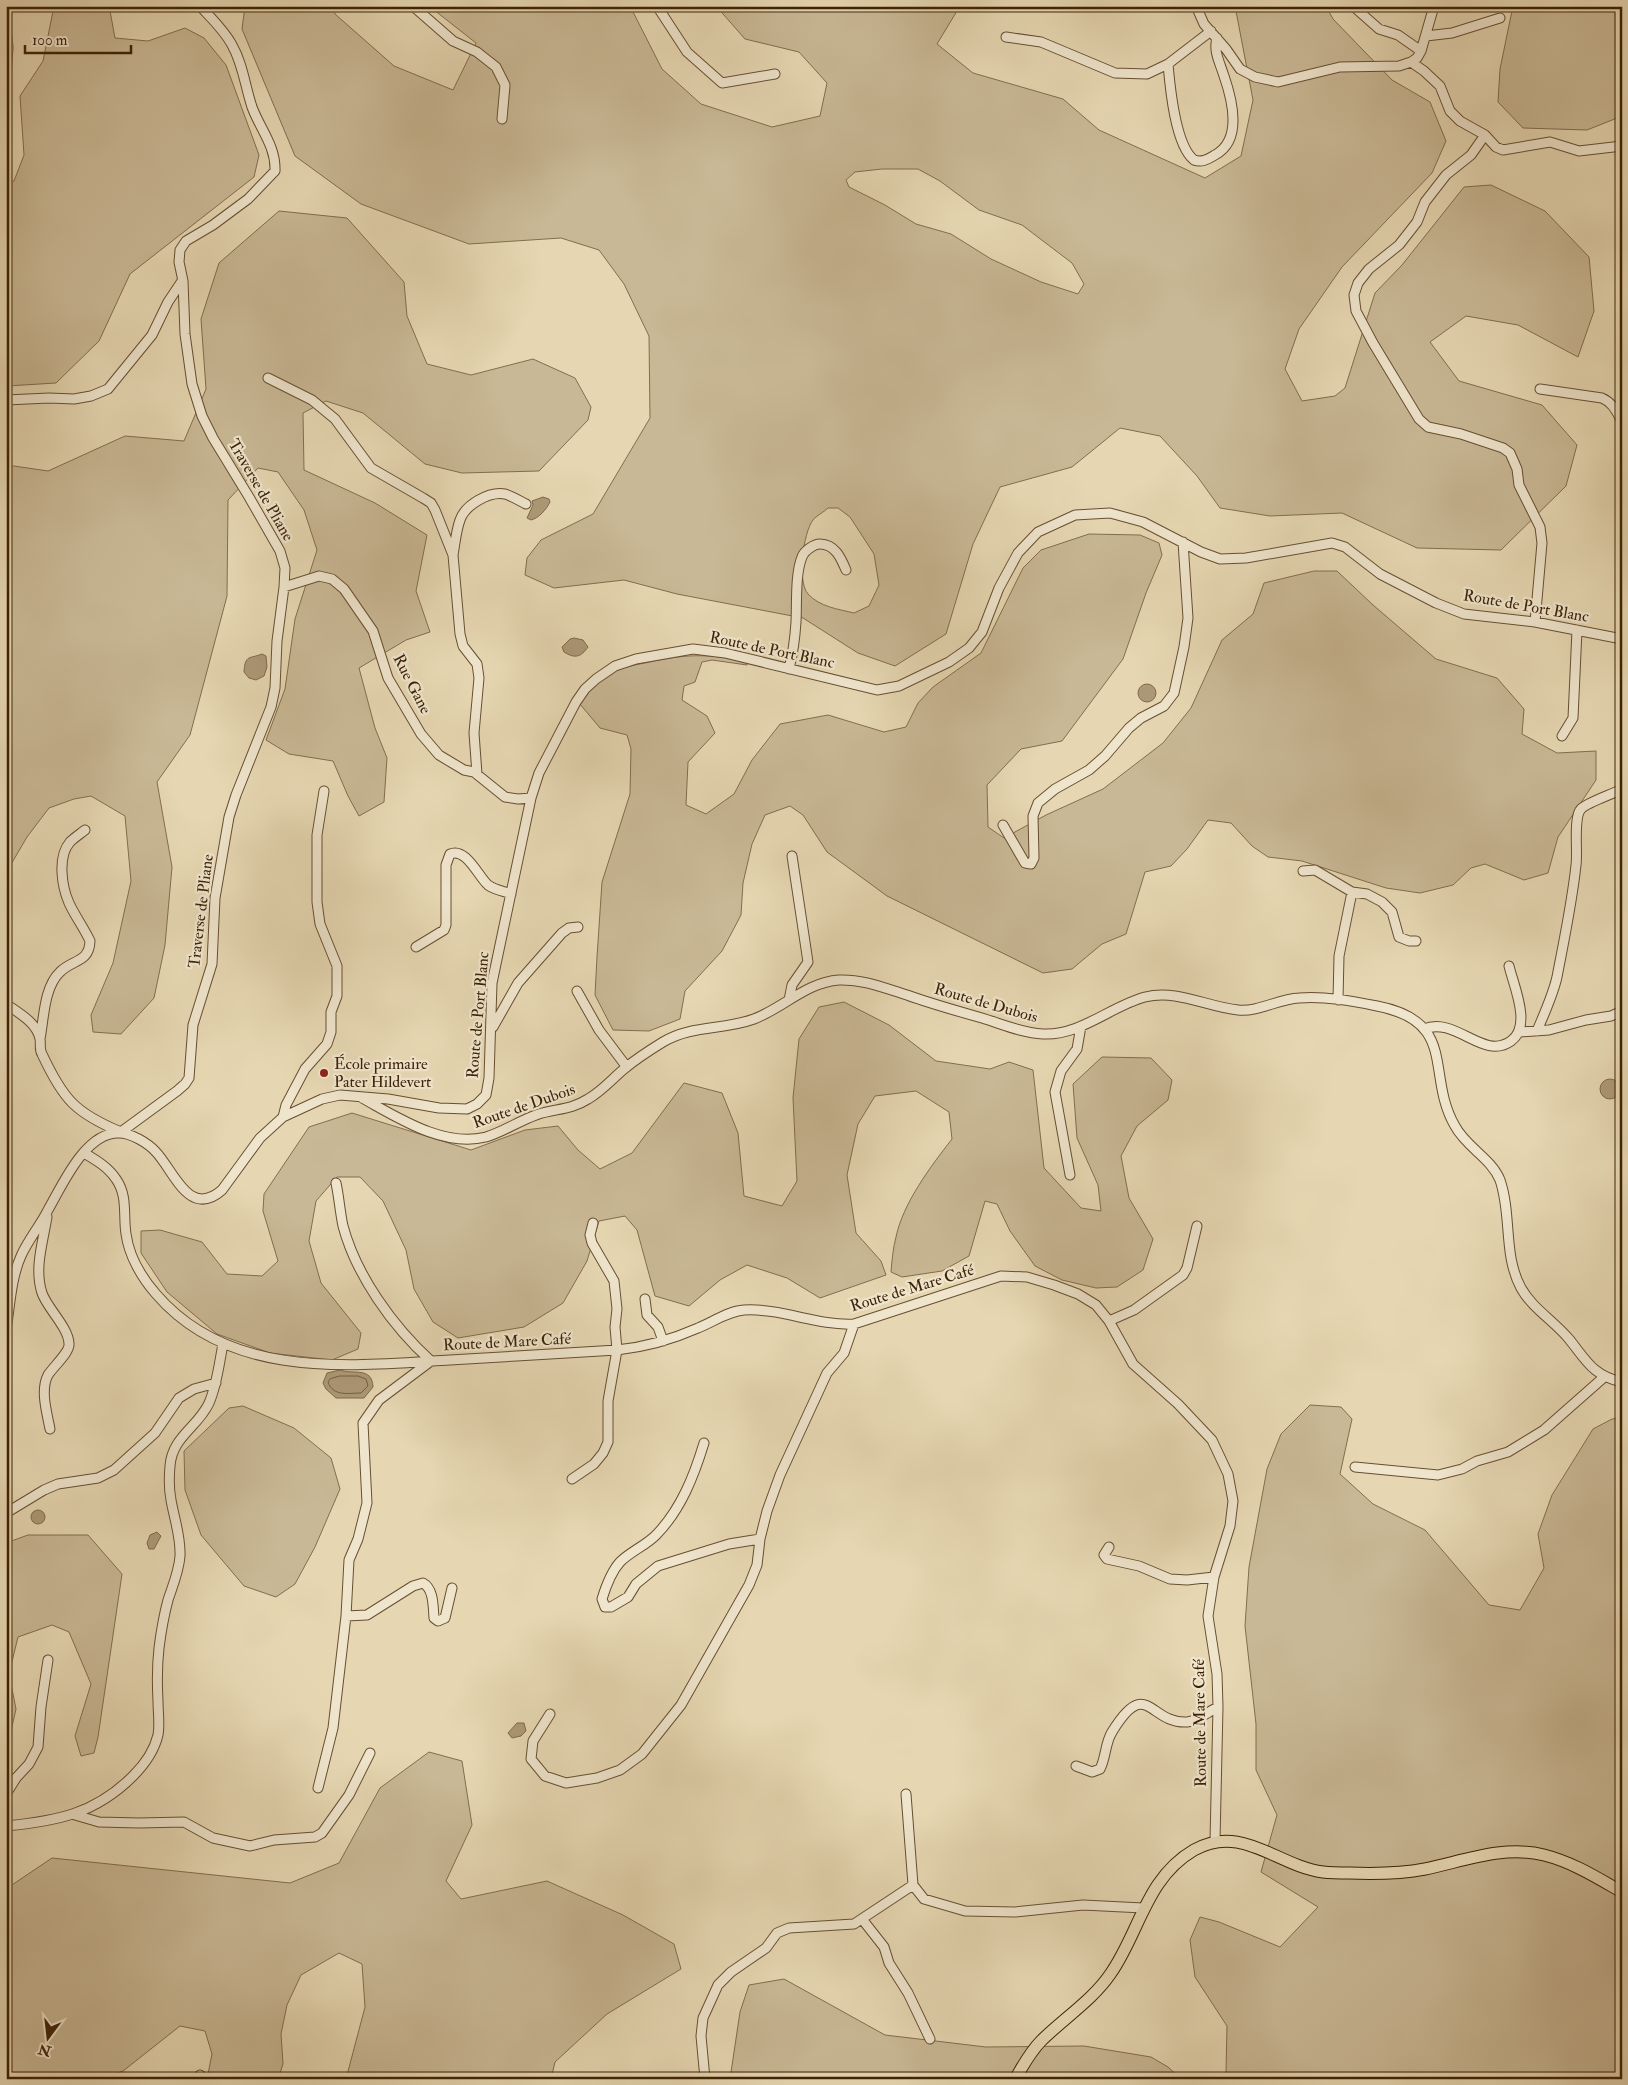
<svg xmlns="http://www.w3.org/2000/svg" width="1628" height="2085" viewBox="0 0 1628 2085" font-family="'IM FELL Double Pica',serif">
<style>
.green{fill:#c9b895;stroke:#836d4e;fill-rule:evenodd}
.water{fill:#ad9978;stroke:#80694a}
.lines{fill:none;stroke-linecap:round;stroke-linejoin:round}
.shore{stroke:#755e3f;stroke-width:1}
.minor-casing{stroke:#674f31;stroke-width:11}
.major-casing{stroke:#3d2206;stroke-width:13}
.minor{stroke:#efe5cd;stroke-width:9}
.major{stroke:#e6d7b2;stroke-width:11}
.poi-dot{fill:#8f2418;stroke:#efe5cd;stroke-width:2}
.labels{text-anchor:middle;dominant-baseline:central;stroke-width:4.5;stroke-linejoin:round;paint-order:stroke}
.street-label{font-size:16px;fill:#3d2206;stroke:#efe5cd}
.poi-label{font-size:16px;fill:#3d2206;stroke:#efe5cd;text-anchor:start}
</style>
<rect width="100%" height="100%" fill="#e6d7b2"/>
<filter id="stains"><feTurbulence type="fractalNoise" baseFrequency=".004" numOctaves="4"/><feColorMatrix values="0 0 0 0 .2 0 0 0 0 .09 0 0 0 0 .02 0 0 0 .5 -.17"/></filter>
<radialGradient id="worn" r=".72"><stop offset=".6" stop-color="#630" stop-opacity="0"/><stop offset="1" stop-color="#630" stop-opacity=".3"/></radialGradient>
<path class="green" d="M 54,6 L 111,6 L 110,11 L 115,38 L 148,41 L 185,28 L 204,38 L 226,65 L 259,155 L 254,177 L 130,274 L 99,341 L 56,383 L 7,386 L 6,186 L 14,181 L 24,155 L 20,96 L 43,61 Z
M 245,6 L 333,6 L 335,14 L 394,66 L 453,90 L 476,43 L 429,6 L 630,6 L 662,69 L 701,104 L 772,127 L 820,116 L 827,83 L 799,52 L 745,39 L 716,6 L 960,6 L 937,44 L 973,73 L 1063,99 L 1099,130 L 1205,178 L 1241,156 L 1253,100 L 1235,6 L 1326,6 L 1333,19 L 1392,80 L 1430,102 L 1446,141 L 1432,173 L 1342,267 L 1299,329 L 1285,369 L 1302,401 L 1335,396 L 1345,388 L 1375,293 L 1402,265 L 1464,187 L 1491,185 L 1545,211 L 1589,257 L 1594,311 L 1578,357 L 1518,325 L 1466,316 L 1430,342 L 1459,381 L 1542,405 L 1577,445 L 1566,486 L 1501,550 L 1417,548 L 1342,513 L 1270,516 L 1220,508 L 1197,476 L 1160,436 L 1120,428 L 1072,467 L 1000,487 L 973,544 L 946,634 L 895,666 L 858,653 L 803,618 L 677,594 L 624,580 L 554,588 L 525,575 L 527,558 L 541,540 L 593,514 L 650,418 L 649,336 L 624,284 L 599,250 L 561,238 L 469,244 L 361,204 L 295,156 L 242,29 ZM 882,169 L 918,169 L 940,181 L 979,210 L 1022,225 L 1072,263 L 1084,284 L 1078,294 L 1041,282 L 991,259 L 951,234 L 916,224 L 885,205 L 849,187 L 846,180 L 855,172 ZM 828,508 L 838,508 L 850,517 L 874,554 L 879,585 L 869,606 L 854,613 C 838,609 820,607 808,594 C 797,582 803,533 813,520 C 816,516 824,512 828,508 Z
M 1513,6 L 1622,6 L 1622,116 L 1587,130 L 1523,128 L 1498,102 L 1500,69 Z
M 279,211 L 347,218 L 404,282 L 407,316 L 427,364 L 471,375 L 533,359 L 575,378 L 591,407 L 588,420 L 539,471 L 462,473 L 425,464 L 363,413 L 326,401 L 303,413 L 304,470 L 375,503 L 427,535 L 416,591 L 430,632 L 406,640 L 359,668 L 375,728 L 387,758 L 384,802 L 359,816 L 348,796 L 333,761 L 289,754 L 266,740 L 285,689 L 295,619 L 317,550 L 304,510 L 278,472 L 258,468 L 228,500 L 227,596 L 190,735 L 157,782 L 172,867 L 165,945 L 154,998 L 121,1034 L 93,1032 L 91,1015 L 113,963 L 131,881 L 125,816 L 91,796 L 74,799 L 49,808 L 27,837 L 6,873 L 6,467 L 14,466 L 48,471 L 125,436 L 184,441 L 206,389 L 201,319 L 219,263 Z
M 1089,534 L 1140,535 L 1159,543 L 1162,555 L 1146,593 L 1123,659 L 1062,741 L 1021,749 L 987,785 L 988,827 L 1004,838 L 1046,815 L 1103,789 L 1163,743 L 1191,708 L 1222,640 L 1253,614 L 1264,583 L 1314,571 L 1337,571 L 1373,605 L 1436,659 L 1497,678 L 1524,709 L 1522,734 L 1557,753 L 1596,751 L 1596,780 L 1558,837 L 1548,873 L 1524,880 L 1485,864 L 1471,868 L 1453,885 L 1420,893 L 1386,888 L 1302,861 L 1268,857 L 1252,846 L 1231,823 L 1208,820 L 1187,849 L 1171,866 L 1145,872 L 1126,934 L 1102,944 L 1072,969 L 1043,973 L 887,896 L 827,852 L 803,815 L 790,806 L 765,815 L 752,844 L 743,883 L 741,915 L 722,951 L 685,991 L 680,1019 L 649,1031 L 613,1030 L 595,995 L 597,957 L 602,882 L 630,794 L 631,749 L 627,735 L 600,728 L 579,703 C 588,692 597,682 609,674 C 619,668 634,665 645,663 C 684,654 708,653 748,662 L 747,665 L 712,660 L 702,662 L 695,682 L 684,686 L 682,700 L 707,716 L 715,733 L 688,762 L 686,805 L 706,814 L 734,794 L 752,760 L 780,724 L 828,715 L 884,732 L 906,727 L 918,703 L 933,687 L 981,653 L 1023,568 L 1041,550 Z
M 844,1002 L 889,1025 L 936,1061 L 990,1069 L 1009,1062 L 1033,1070 L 1044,1168 L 1081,1208 L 1101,1211 L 1098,1185 L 1077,1138 L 1073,1084 L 1102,1057 L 1151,1058 L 1172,1080 L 1168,1100 L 1137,1126 L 1121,1156 L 1129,1198 L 1153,1239 L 1143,1270 L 1117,1287 L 1096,1288 L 1062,1280 L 1035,1266 L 1010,1231 L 997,1204 L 985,1201 L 969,1256 L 942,1271 L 902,1277 L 891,1272 C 892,1260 893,1248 896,1237 C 903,1203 931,1166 952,1139 L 949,1112 L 916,1091 L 875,1096 L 858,1124 L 847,1175 L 856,1233 L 881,1261 L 886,1275 L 820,1298 L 787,1278 L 747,1265 L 720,1280 L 689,1306 L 655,1296 L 637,1230 L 625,1216 L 599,1221 L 587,1261 L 563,1303 L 524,1327 L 458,1338 L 433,1322 L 414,1289 L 406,1250 L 383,1201 L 360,1177 L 337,1177 L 316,1201 L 309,1241 L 321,1283 L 361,1333 L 358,1349 L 332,1360 L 270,1353 L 217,1334 L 167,1292 L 141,1253 L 141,1231 L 160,1230 L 202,1242 L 227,1274 L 262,1276 L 278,1261 L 263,1211 L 264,1194 L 309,1127 L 352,1113 L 471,1150 L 525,1130 L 558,1126 L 578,1150 L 600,1169 L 632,1153 L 684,1083 L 722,1093 L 738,1133 L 744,1196 L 782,1206 L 797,1181 L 793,1098 L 799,1039 L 819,1007 Z
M 1310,1405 L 1341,1407 L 1352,1419 L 1340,1474 L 1373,1504 L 1425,1530 L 1489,1605 L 1520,1610 L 1544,1568 L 1538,1534 L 1552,1495 L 1593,1429 L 1612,1419 L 1622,1418 L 1622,2079 L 1224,2079 L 1226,2072 L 1227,2026 L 1195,1977 L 1190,1940 L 1200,1917 L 1219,1922 L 1280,1947 L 1318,1907 L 1261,1872 L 1277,1815 L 1256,1770 L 1256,1724 L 1245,1626 L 1249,1567 L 1267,1469 L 1281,1434 Z
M 243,1406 L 294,1428 L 331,1458 L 340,1489 L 315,1547 L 295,1584 L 276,1597 L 244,1586 L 201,1535 L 185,1490 L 184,1451 L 229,1408 Z
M 28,1535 L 88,1535 L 122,1574 L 98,1737 L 94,1753 L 81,1756 L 75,1736 L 91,1684 L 69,1632 L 52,1625 L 18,1637 L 9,1674 L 16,1709 L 6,1753 L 6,1543 Z
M 429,1752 L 462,1761 L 472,1825 L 446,1881 L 461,1899 L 547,1881 L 623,1915 L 674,1944 L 681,1969 L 607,2014 L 555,2062 L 551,2079 L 346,2079 L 365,2007 L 362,1964 L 339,1953 L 301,1975 L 287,2005 L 281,2034 L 283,2064 L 278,2079 L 207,2079 L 212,2054 L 205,2031 L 180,2026 L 123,2071 L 101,2079 L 6,2079 L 6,1889 L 52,1858 L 290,1883 L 339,1863 L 380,1788 Z
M 784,1979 L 885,2035 L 986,2047 L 1084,2046 L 1151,2057 L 1168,2067 L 1181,2079 L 730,2079 L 740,2012 L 749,1985 Z
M 625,2075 L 663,2076 L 666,2079 L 622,2079 Z"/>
<path class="water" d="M 543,497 L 549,499 L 550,502 C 546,510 539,518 531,520 L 527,518 L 533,505 L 532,501 Z
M 574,638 L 583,640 L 588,647 C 581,657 575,659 564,652 L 562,647 L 570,639 Z
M 262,654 L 266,656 L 267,667 L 264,676 L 256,680 L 249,678 L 244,672 C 245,654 250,659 262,654 Z
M1138 693a9 9 0 1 1 18 0a9 9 0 1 1-18 0Z
M1600 1089a10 10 0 1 1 20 0a10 10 0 1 1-20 0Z
M 340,1370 C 353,1375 372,1366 373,1387 L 364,1398 L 336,1398 L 326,1389 L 323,1383 L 327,1373 Z
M31 1517a7 7 0 1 1 14 0a7 7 0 1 1-14 0Z
M 157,1532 L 161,1536 L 154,1549 L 149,1549 L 147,1543 L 150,1535 Z
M 517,1723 L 524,1723 L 526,1731 L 521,1736 L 512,1738 L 508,1733 Z"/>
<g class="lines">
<path class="shore" d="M 340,1376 L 358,1376 L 366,1379 L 368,1386 L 361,1393 C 349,1393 333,1397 328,1382 L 330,1379 Z"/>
<defs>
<path id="minor" d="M 413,6 L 453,41 L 477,52 L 496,67 L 505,85 L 502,119
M 657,6 L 687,52 L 722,83 L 775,74
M 1196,6 L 1204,24 L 1226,49 L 1240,69 L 1255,77 L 1278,82 L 1340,67 L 1399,66 L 1411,62 L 1417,58 L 1421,51 L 1434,6
M 1353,6 L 1379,29 L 1398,35 L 1421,51
M 6,8 L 7,6
M 6,30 L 8,47 L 6,75
M 1426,36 L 1452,33 L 1500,18
M 1006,37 L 1041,42 L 1115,73 L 1147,74 L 1168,64 L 1211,31
M 1411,62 L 1424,71 L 1440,86 L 1450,111 L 1460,121 L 1485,135 L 1496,147 L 1503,150 L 1550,142 L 1579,151 L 1622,146
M 1168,64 C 1170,87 1175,145 1194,160 C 1202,163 1208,159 1215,155 C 1243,140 1232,99 1224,76 C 1220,63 1213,51 1217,38
M 1485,135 L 1471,155 L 1446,175 L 1425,202 L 1417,222 L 1399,245 L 1369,269 L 1358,283 L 1354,295 L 1356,311 L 1373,343 L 1419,419 L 1428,427 L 1461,434 L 1503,448 L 1510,453 L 1517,469 L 1519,485 L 1540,527 L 1542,543 L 1535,622
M 268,378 L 312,400 L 335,419 L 371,468 L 423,498 L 431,503 L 435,510 L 453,555 L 460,634 L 463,646 L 477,664 L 479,678 L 474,733 L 477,774
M 1540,389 L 1602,398 C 1613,403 1616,411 1622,421
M 6,400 L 49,398 L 74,399 L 91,396 L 108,389 L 152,335 L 168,302 L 182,281
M 453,555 C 455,544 456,531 460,520 C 465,505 489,491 505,494 C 512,496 520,501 526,504
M 1622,555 L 1622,560
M 284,587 L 319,576 L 332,579 L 344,589 L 373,631 L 388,678 L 421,734 L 439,755 L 464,770 L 474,772 L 505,797 L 518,799 L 531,798
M 789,669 C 793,653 795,638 796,622 C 797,604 795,574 802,557 C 804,551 814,544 820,544 C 835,544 841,558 846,570
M 1562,736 L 1573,718 L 1577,630
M 1003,825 L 1025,863 L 1031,864 L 1034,858 L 1033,816 L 1038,803 L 1055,789 L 1089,770 L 1105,756 L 1129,728 L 1141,718 L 1164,706 L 1174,693 L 1184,647 L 1188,618 L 1183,542
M 1303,871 L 1315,870 L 1352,892 L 1367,894 L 1382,902 L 1392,912 L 1399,937 L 1409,941 L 1416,941
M 416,947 L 444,930 L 446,925 L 446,865 L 450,854 C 466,847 478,876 488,885 C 495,890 503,891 511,894
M 577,991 L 599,1030 L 626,1066
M 789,1000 L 792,985 L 808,962 L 792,856
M 1338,1000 L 1339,956 L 1352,892
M 6,1004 C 19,1013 37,1023 40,1039 C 41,1045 39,1049 42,1054 C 63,1099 75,1113 121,1132 L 177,1091 L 185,1084 L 189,1078 L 193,1025 L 212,964 L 215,898 L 229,817 L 236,795 L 271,707 L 275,688 L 277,641 L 284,587 L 285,568 L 280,551 L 249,497 L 213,438 L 202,416 L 192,384 L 185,334 L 183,281 L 179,262 L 180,250 L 186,241 L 213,225 L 248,199 L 275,171 C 276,146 260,129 252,107 C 245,86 243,64 232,45 C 224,30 211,18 200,6
M 493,1027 L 518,983 L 562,933 L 569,928 L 578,927
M 1424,1029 C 1456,1016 1483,1061 1511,1041 C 1532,1026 1514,987 1509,966
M 1537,1031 C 1544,1014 1553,995 1557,977 C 1564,940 1572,903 1576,865 C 1578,852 1573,817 1581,809 C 1586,803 1613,794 1622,789
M 1520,1032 L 1549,1030 L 1586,1020 L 1611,1016 L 1622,1011
M 40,1039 C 44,1018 44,987 60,972 C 73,959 89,963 90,941 C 84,928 75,916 69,903 C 62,887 57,857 70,842 C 74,838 80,834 85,830
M 362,1098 C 397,1117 443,1148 486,1137 C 503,1132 519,1121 536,1115 C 556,1108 569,1111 588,1099 C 602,1091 612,1079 624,1069 C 636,1059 650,1050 663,1042 C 691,1025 724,1030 754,1019 C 783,1008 807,982 839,980 C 863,979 884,988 907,995 C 932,1004 957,1011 982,1018 C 1002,1024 1022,1033 1043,1034 C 1080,1036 1111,1006 1145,997 C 1177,989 1207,1007 1238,1010 C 1259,1012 1278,999 1299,998 C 1325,996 1352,1001 1377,1006 C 1459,1022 1425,1074 1455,1126 C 1466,1147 1491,1158 1500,1180 C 1512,1215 1503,1255 1521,1288 C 1532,1308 1554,1321 1569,1339 C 1586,1360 1593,1376 1622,1382
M 283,1117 L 286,1105 L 305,1069 L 327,1044 L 331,1032 L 331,1012 L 337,996 L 337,966 L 320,924 L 317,902 L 317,835 L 324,791
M 84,1153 C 96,1160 108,1167 116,1179 C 128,1196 123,1215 126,1234 C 129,1256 142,1278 156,1294 C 230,1380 349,1366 450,1360 C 506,1357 561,1353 617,1350 C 645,1347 671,1340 698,1328 C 713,1322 728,1311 744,1310 C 782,1308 817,1326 854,1324 L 1001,1276 L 1027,1277 L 1054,1285 L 1078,1294 L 1096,1305 L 1109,1321 L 1133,1364 L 1178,1404 L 1212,1440 L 1228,1474 L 1233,1501 L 1230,1526 L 1214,1577 L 1208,1616 L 1217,1674 L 1218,1707 L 1215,1841
M 1070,1175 L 1055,1092 L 1061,1071 L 1077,1049 L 1081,1026
M 47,1217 C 43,1242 34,1268 42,1293 C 47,1308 69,1328 69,1344 C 70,1352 53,1367 48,1375 C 40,1390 47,1413 50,1429
M 645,1299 L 647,1315 L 658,1327 L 663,1341
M 1109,1321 L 1134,1310 L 1183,1275 L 1187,1268 L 1197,1226
M 6,1330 C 10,1306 11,1278 21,1256 C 28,1240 40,1226 48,1210 C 62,1186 85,1132 119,1133 C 131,1133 148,1143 156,1152 C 174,1171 189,1219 222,1190 L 260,1138 L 283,1117 L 322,1099 L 340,1095 L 388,1099 L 439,1108 L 467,1109 L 477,1104 L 486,1095 L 489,1078 L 492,983 L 531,798 L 539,773 L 576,702 L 585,689 L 596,679 L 615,666 L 636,659 L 693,649 L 725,653 L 877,690 L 899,686 L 949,662 L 969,648 L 982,632 L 999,588 L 1018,553 L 1038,532 L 1075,515 L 1110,513 L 1143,522 L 1201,552 L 1220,559 L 1246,558 L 1332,543 L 1345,547 L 1380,574 L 1436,603 L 1464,614 L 1535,622 L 1622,639
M 704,1443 C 694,1476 681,1509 657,1534 C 647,1545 631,1551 620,1562 C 611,1572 606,1586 602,1599 L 605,1607 L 611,1607 L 628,1597 L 636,1584 L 658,1566 L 729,1544 L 760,1539
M 1355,1467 L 1438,1475 L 1462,1469 L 1477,1461 L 1508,1452 L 1544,1430 L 1603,1378
M 572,1479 L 594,1464 L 603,1453 L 608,1442 L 608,1401 L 617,1350 L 615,1327 L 617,1309 L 614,1281 L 592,1243 L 590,1235 L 593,1223
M 6,1513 L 44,1490 L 58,1484 L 98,1478 L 114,1470 L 155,1433 L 179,1398 L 194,1389 L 216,1383
M 1109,1547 L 1104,1555 L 1107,1559 L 1139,1566 L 1170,1579 L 1187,1580 L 1214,1577
M 346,1616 L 367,1615 L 413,1586 L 423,1583 C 434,1589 433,1607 434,1618 L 438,1621 L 445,1618 L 452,1588
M 550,1714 L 533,1741 L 531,1759 L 545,1776 L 566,1783 L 597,1778 L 620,1770 L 642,1754 L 681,1705 L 749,1585 L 757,1565 L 760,1539 L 767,1511 L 780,1475 L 827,1373 L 844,1353 L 854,1324
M 1076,1766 L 1092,1772 L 1100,1769 C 1106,1758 1105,1743 1112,1732 C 1147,1675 1149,1724 1187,1722 C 1197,1721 1208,1712 1218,1707
M 318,1788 L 333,1728 L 346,1616 L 349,1560 L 358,1539 L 367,1503 L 363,1423 L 379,1400 L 431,1361 C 393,1327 356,1275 343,1226 C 340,1212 339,1197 336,1183
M 6,1794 L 16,1778 L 29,1764 L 38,1747 L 41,1707 L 48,1660
M 906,1794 L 913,1885
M 75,1815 L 99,1822 L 139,1823 L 184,1822 L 213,1838 L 250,1846 L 274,1840 L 315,1837 L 322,1833 L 349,1795 L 370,1753
M 6,1826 C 57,1821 95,1814 133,1776 C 145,1764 154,1752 158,1735 C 160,1725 158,1712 158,1701 C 157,1683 157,1666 159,1648 C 161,1632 164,1615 168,1600 C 173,1585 179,1571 180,1556 C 181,1537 174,1518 171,1500 C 169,1490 169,1477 170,1466 C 172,1437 198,1427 209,1403 C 217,1385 219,1364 223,1344
M 862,1919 L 884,1947 L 889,1963 L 908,1993 L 930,2039
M 198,2079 L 200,2075
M 705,2079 L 701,2036 L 703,2018 L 718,1985 L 731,1972 L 766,1948 L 777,1933 L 789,1928 L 854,1924 L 913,1885 L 924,1899 L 965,1911 L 1015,1912 L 1083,1905 L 1143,1908"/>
<path id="major" d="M 1015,2079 C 1023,2066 1030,2052 1041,2041 C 1063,2019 1093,2000 1111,1973 C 1140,1931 1146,1878 1194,1850 C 1242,1823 1277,1866 1323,1872 C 1332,1873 1341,1873 1349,1873 C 1375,1874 1399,1874 1425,1869 C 1464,1861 1503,1845 1544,1855 C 1572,1862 1596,1877 1622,1892"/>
</defs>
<use href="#minor" class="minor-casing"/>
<use href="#major" class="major-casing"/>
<use href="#minor" class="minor"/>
<use href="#major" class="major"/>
</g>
<circle class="poi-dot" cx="324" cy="1073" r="5"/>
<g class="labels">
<g class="street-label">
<text transform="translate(261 490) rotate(60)">Traverse de Pliane</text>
<text transform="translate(1526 606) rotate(10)">Route de Port Blanc</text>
<text transform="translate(772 650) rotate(12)">Route de Port Blanc</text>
<text transform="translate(412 684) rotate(63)">Rue Gane</text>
<text transform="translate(201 911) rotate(-83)">Traverse de Pliane</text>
<text transform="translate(986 1003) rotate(16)">Route de Dubois</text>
<text transform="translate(478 1015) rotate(-85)">Route de Port Blanc</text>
<text transform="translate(524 1106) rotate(-19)">Route de Dubois</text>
<text transform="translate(912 1288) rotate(-17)">Route de Mare Café</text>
<text transform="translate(507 1342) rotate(-3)">Route de Mare Café</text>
<text transform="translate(1200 1723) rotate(-91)">Route de Mare Café</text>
</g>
<g class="poi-label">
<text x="334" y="1064">École primaire<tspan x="334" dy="18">Pater Hildevert</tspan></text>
</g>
</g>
<rect width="1628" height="2085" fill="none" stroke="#e6d7b2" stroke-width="25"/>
<rect x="8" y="8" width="1613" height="2070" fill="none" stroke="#3d2206" stroke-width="2.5"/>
<rect x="12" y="12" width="1603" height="2060" fill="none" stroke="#3d2206"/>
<g transform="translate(48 2038) rotate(195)" stroke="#efe5cd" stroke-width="4" paint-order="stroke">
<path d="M0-4L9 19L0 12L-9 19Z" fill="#3d2206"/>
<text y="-8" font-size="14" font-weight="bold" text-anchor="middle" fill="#3d2206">N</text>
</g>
<path d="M25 45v8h106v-8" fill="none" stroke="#3d2206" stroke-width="2.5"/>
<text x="32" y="45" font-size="15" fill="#3d2206" stroke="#efe5cd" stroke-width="4" paint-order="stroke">100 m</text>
<rect width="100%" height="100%" filter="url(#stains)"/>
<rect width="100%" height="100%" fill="url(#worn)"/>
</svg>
